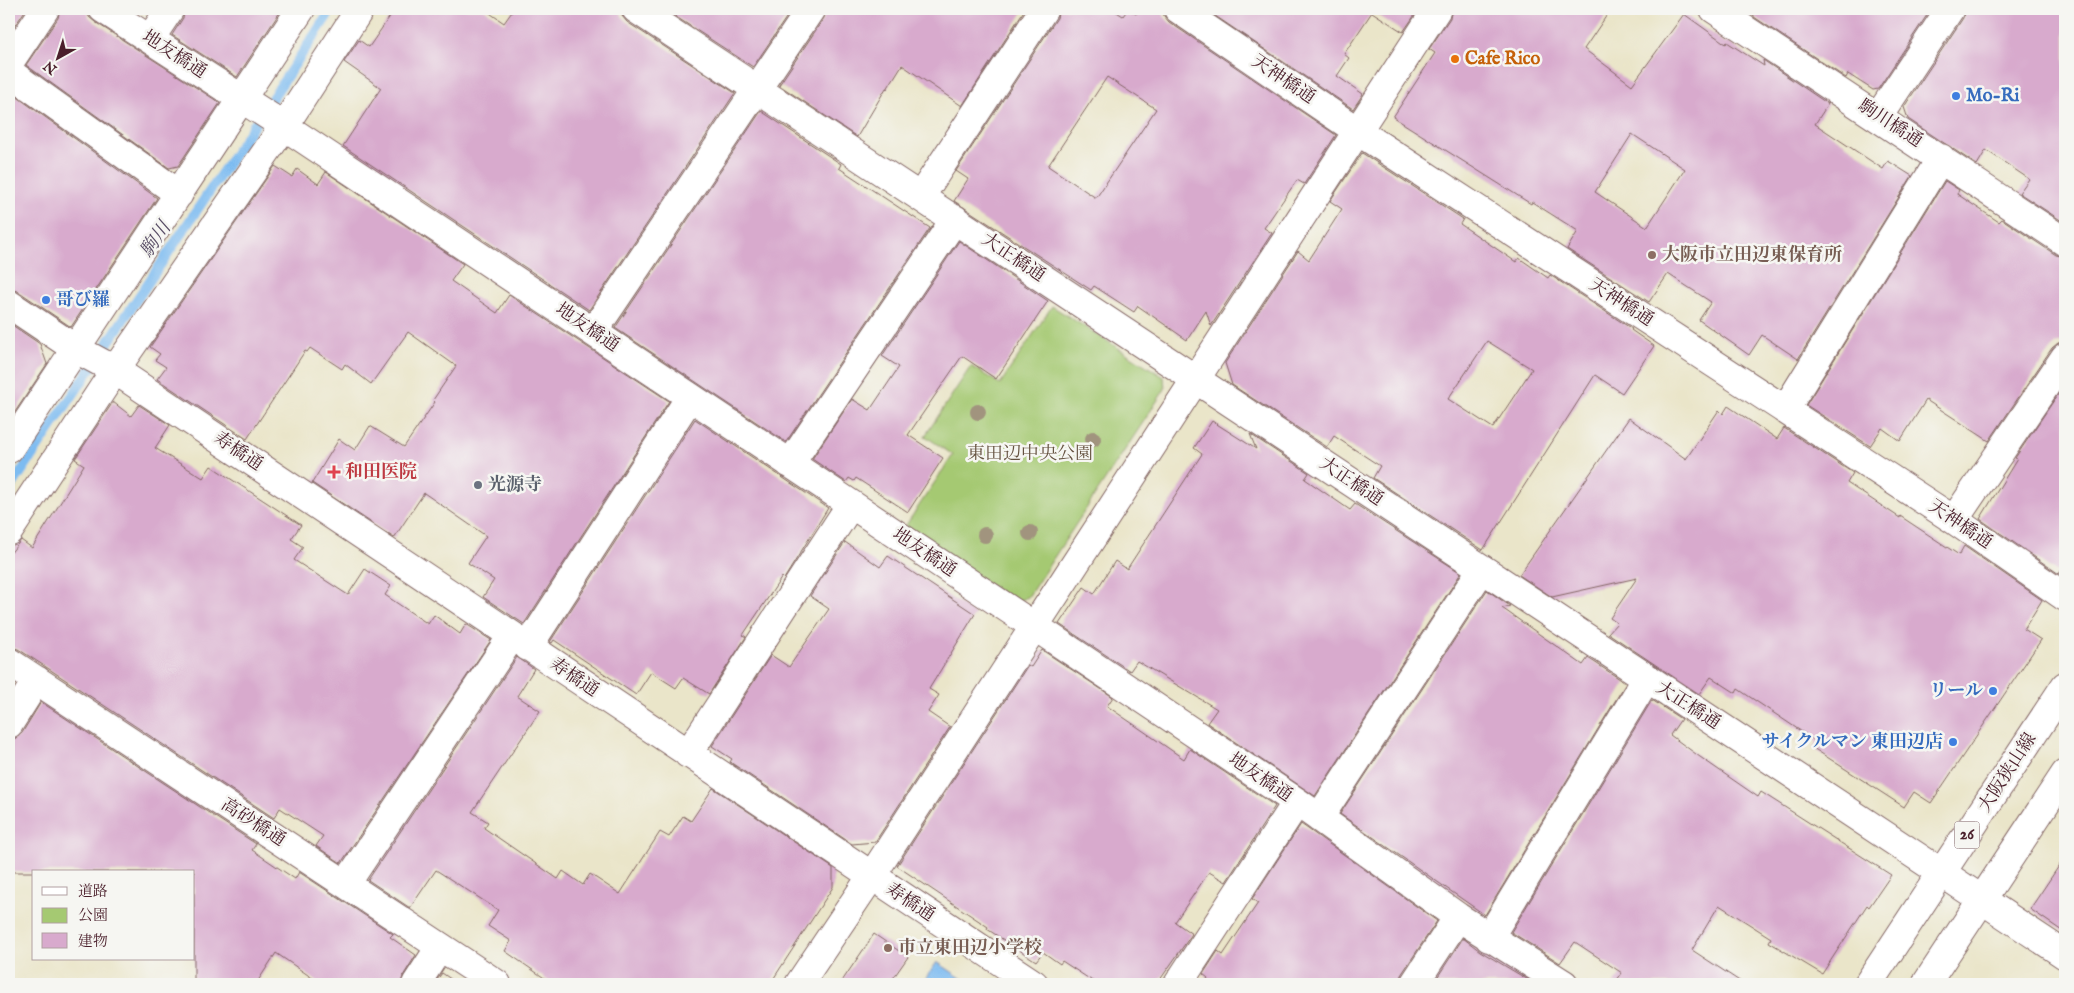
<svg xmlns="http://www.w3.org/2000/svg" width="2074" height="993" viewBox="0 0 2074 993" font-family="'IM FELL English','Noto Serif JP',serif">
<style>
.green{fill:#a5c972;stroke:#78744e}
.water{fill:#7dbbf1;stroke:#646d8e}
.lines{fill:none;stroke-linecap:round;stroke-linejoin:round}
.stream{stroke:#7dbbf1;stroke-width:10}
.building{fill:#d8aacd;fill-rule:evenodd}
.street-casing{stroke:#826462;stroke-width:30}
.secondary-casing{stroke:#826462;stroke-width:30}
.primary-casing{stroke:#826462;stroke-width:30}
.street{stroke:#fff;stroke-width:28}
.secondary{stroke:#fff;stroke-width:28}
.primary{stroke:#fff;stroke-width:28}
.tree{fill:#a1947e}
.food-dot{fill:#e8710a;stroke:#f6f6f2;stroke-width:2}
.shop-dot{fill:#3f7fe0;stroke:#f6f6f2;stroke-width:2}
.education-dot{fill:#8d6e63;stroke:#f6f6f2;stroke-width:2}
.health-dot{fill:#e0444e;stroke:#f6f6f2;stroke-width:2}
.worship-dot{fill:#6b7280;stroke:#f6f6f2;stroke-width:2}
.labels{text-anchor:middle;dominant-baseline:central;stroke-width:5;stroke-linejoin:round;paint-order:stroke}
.shield{fill:#f6f6f2;stroke:#7e6067;stroke-width:1}
.shield-label{font-size:16px;font-weight:bold;fill:#4a1f2b}
.street-label{font-size:18px;fill:#4a1f2b;stroke:#f6f6f2}
.food-label{font-size:18px;font-weight:bold;fill:#c56008;stroke:#f6f6f2;text-anchor:start}
.shop-label{font-size:18px;font-weight:bold;fill:#366cbe;stroke:#f6f6f2;text-anchor:start}
.education-label{font-size:18px;font-weight:bold;fill:#785e54;stroke:#f6f6f2;text-anchor:start}
.park-label{font-size:18px;fill:#655240;stroke:#f6f6f2}
.health-label{font-size:18px;font-weight:bold;fill:#be3a42;stroke:#f6f6f2;text-anchor:start}
.worship-label{font-size:18px;font-weight:bold;fill:#5b616d;stroke:#f6f6f2;text-anchor:start}
.water-label{font-size:19px;font-style:italic;fill:#594e66;stroke:#f6f6f2}
</style>
<rect width="100%" height="100%" fill="#f6f6f2"/>
<filter id="ink" filterUnits="userSpaceOnUse"><feTurbulence type="fractalNoise" baseFrequency=".02" numOctaves="2"/><feDisplacementMap in="SourceGraphic" scale="10" xChannelSelector="R" yChannelSelector="G"/><feConvolveMatrix kernelMatrix="1 2 1 2 8 2 1 2 1" color-interpolation-filters="sRGB"/></filter>
<filter id="wash" filterUnits="userSpaceOnUse"><feTurbulence type="fractalNoise" baseFrequency=".0096" numOctaves="4" result="noise"/><feDisplacementMap in="SourceGraphic" scale="20" xChannelSelector="R" yChannelSelector="G"/><feGaussianBlur stdDeviation="1.12" result="paint"/><feColorMatrix in="noise" values="0 0 0 0 0 0 0 0 0 0 0 0 0 0 0 0 0 1.4 0 .05"/><feComposite in="paint" operator="in"/></filter>
<g filter="url(#wash)">
<rect width="100%" height="100%" fill="#eae5c9"/>
<path class="green" d="M 1052,306 L 1164,377 L 1165,389 L 1028,597 L 1015,602 L 904,528 L 953,455 L 925,436 L 971,366 L 1000,384 Z"/>
<path class="water" d="M 937,962 L 970,984 L 922,984 Z"/>
<g class="lines">
<path class="stream" d="M 9,490 L 332,9"/>
</g>
<g id="blocks">
<path class="building" d="M 9,9 L 26,9 L 9,35 Z
M 60,9 L 87,9 L 89,17 L 95,22 L 220,103 L 178,166 L 169,168 L 26,65 L 58,18 Z
M 185,9 L 282,9 L 237,77 L 172,35 L 183,18 Z
M 395,9 L 484,9 L 504,23 L 514,9 L 620,9 L 622,16 L 627,22 L 735,93 L 589,310 L 343,146 L 381,88 L 344,62 L 359,40 L 369,47 Z
M 664,9 L 792,9 L 753,67 Z
M 826,9 L 1025,9 L 962,106 L 902,65 L 887,89 L 886,88 L 857,137 L 779,85 L 824,18 Z
M 1059,9 L 1112,9 L 1123,16 L 1128,9 L 1136,14 L 1140,9 L 1163,9 L 1164,16 L 1169,22 L 1336,135 L 1304,184 L 1297,180 L 1264,228 L 1272,233 L 1211,326 L 1206,311 L 1187,340 L 1138,306 L 1134,312 L 1094,286 L 1091,290 L 954,201 L 968,179 L 956,171 L 1057,18 ZM 1107,77 L 1156,109 L 1096,198 L 1048,166 Z
M 1205,9 L 1419,9 L 1403,32 L 1372,12 L 1344,54 L 1349,58 L 1337,76 L 1363,94 L 1353,109 Z
M 1452,9 L 1611,9 L 1584,49 L 1632,85 L 1684,14 L 1726,44 L 1727,42 L 1764,66 L 1763,60 L 1828,104 L 1815,124 L 1883,169 L 1888,161 L 1912,176 L 1798,359 L 1762,335 L 1749,355 L 1699,320 L 1711,302 L 1668,274 L 1649,302 L 1567,249 L 1578,231 L 1532,202 L 1531,204 L 1393,117 L 1435,53 L 1429,49 L 1450,18 ZM 1632,134 L 1685,169 L 1647,227 L 1595,192 Z
M 1753,9 L 1931,9 L 1878,89 L 1873,90 L 1848,74 L 1846,78 L 1754,17 Z
M 1965,9 L 2065,9 L 2065,223 L 2019,193 L 2029,179 L 1986,150 L 1977,165 L 1908,119 L 1904,107 L 1963,18 Z
M 9,91 L 157,198 L 71,327 L 18,291 L 9,289 Z
M 761,111 L 841,164 L 839,168 L 930,228 L 786,442 L 615,328 Z
M 1362,153 L 1463,219 L 1460,224 L 1516,262 L 1519,258 L 1548,278 L 1550,275 L 1632,329 L 1631,330 L 1654,346 L 1622,393 L 1595,375 L 1483,550 L 1373,478 L 1380,466 L 1334,436 L 1327,447 L 1232,385 L 1225,363 L 1298,251 L 1309,260 L 1342,209 L 1330,201 ZM 1487,341 L 1532,369 L 1493,428 L 1448,399 Z
M 275,166 L 292,177 L 297,169 L 318,184 L 326,172 L 463,264 L 451,281 L 497,313 L 509,295 L 669,401 L 524,624 L 483,597 L 494,580 L 468,563 L 486,536 L 424,493 L 394,538 L 312,483 L 339,439 L 355,450 L 370,426 L 404,447 L 435,402 L 433,400 L 456,366 L 408,332 L 371,384 L 345,364 L 342,369 L 310,348 L 307,352 L 305,351 L 247,439 L 157,379 L 166,367 L 155,360 L 160,354 L 150,347 Z
M 1945,181 L 1959,190 L 1957,194 L 1999,222 L 2002,219 L 2056,255 L 2065,257 L 2065,342 L 2058,343 L 2052,348 L 1989,441 L 1926,400 L 1900,441 L 1882,428 L 1870,446 L 1806,405 Z
M 959,241 L 1048,301 L 996,379 L 962,356 L 908,435 L 943,458 L 908,512 L 856,478 L 854,481 L 849,478 L 846,482 L 812,459 L 852,399 L 870,410 L 899,367 L 882,356 Z
M 9,323 L 40,344 L 47,364 L 9,421 Z
M 2065,384 L 2065,565 L 2059,574 L 1980,519 L 2017,459 L 2015,458 Z
M 113,402 L 131,416 L 139,405 L 170,425 L 155,448 L 203,478 L 211,466 L 301,525 L 291,539 L 303,547 L 294,560 L 348,595 L 365,569 L 391,586 L 385,595 L 428,624 L 434,615 L 460,634 L 466,624 L 491,640 L 341,863 L 316,846 L 323,836 L 280,808 L 274,818 L 46,667 L 18,649 L 9,647 L 9,555 L 21,540 L 32,548 L 84,465 L 75,459 Z
M 1728,406 L 1777,439 L 1784,428 L 1853,473 L 1847,483 L 1900,518 L 1900,516 L 1959,555 L 1964,546 L 2042,600 L 2024,629 L 2041,640 L 1931,803 L 1914,792 L 1904,807 L 1813,748 L 1817,742 L 1738,689 L 1736,693 L 1711,677 L 1699,694 L 1608,633 L 1617,623 L 1610,618 L 1637,578 L 1552,597 L 1519,575 L 1629,418 L 1686,459 L 1719,410 L 1723,414 Z
M 695,419 L 828,508 L 784,579 L 782,577 L 743,635 L 746,637 L 709,694 L 683,678 L 676,688 L 651,672 L 636,695 L 554,640 L 552,643 L 550,642 Z
M 1212,421 L 1256,449 L 1250,434 L 1309,473 L 1305,479 L 1350,510 L 1355,504 L 1461,573 L 1315,796 L 1207,723 L 1217,709 L 1137,661 L 1130,671 L 1059,624 L 1084,587 L 1094,594 L 1115,561 L 1127,569 L 1202,454 L 1194,448 Z
M 845,542 L 880,567 L 888,556 L 975,614 L 929,689 L 939,695 L 928,712 L 950,727 L 875,842 L 852,844 L 730,762 L 732,759 L 712,746 L 771,655 L 789,667 L 829,609 L 810,596 Z
M 1487,590 L 1510,606 L 1502,608 L 1583,665 L 1588,658 L 1626,683 L 1485,915 L 1340,814 Z
M 1042,650 L 1113,697 L 1107,706 L 1184,759 L 1190,749 L 1275,806 L 1226,882 L 1209,872 L 1175,922 L 1192,934 L 1157,984 L 1097,984 L 1062,961 L 1060,964 L 1043,952 L 1036,961 L 987,929 L 988,927 L 897,866 L 1028,665 L 1031,667 Z
M 517,657 L 534,669 L 517,696 L 540,711 L 472,812 L 488,822 L 484,828 L 558,879 L 563,871 L 583,885 L 590,874 L 620,894 L 660,832 L 669,837 L 683,816 L 691,821 L 713,788 L 833,868 L 833,887 L 770,984 L 553,984 L 505,951 L 511,941 L 488,926 L 498,910 L 436,870 L 410,908 L 368,880 Z
M 1652,700 L 1681,719 L 1670,735 L 1700,757 L 1758,797 L 1761,792 L 1891,875 L 1869,907 L 1867,905 L 1822,974 L 1769,942 L 1771,938 L 1719,905 L 1692,950 L 1744,984 L 1614,984 L 1622,973 L 1575,942 L 1560,963 L 1511,932 Z
M 41,702 L 256,844 L 252,850 L 295,879 L 299,872 L 393,934 L 390,937 L 416,955 L 403,976 L 401,984 L 321,984 L 276,953 L 256,984 L 194,984 L 194,872 L 9,872 L 9,740 L 16,738 L 22,733 Z
M 1301,824 L 1437,921 L 1401,975 L 1399,984 L 1204,984 L 1208,978 L 1203,974 L 1218,951 L 1223,955 L 1258,903 L 1252,899 Z
M 2065,857 L 2065,933 L 2030,909 Z
M 874,934 L 908,957 L 889,984 L 840,984 Z
M 1463,938 L 1480,951 L 1535,984 L 1433,984 Z
M 442,973 L 458,984 L 434,984 Z"/>
</g>
</g>
<g filter="url(#ink)">
<use href="#blocks" fill-opacity="0" stroke="#826462" stroke-width="1"/>
<g class="lines">
<defs>
<path id="street" d="M 103,9 L 281,124 L 1034,626 L 1297,802 L 1458,917 L 1564,984
M 636,9 L 1942,873
M 1178,9 L 1356,130 L 1954,520 L 2065,597
M 1714,9 L 2065,242
M 150,39 L 170,9
M 9,63 L 45,9
M 9,72 L 179,194
M 1878,117 L 1950,9
M 921,196 L 1044,9
M 9,304 L 76,349 L 115,370 L 1034,984
M 593,332 L 811,9
M 1785,410 L 1941,158
M 9,449 L 301,9
M 790,464 L 955,219
M 1954,520 L 2065,357
M 9,531 L 115,370 L 282,129 L 360,9
M 528,647 L 690,397
M 9,662 L 497,984
M 9,724 L 37,680
M 688,754 L 851,504
M 1319,818 L 1482,569
M 346,884 L 512,636
M 1489,938 L 1647,678
M 416,984 L 440,947
M 799,984 L 871,877 L 1437,9
M 1178,984 L 1297,802
M 1414,984 L 1458,917"/>
<path id="secondary" d="M 1942,873 L 2065,955"/>
<path id="primary" d="M 1868,984 L 2065,686
M 1926,984 L 2065,774"/>
</defs>
<use href="#street" class="street-casing"/>
<use href="#secondary" class="secondary-casing"/>
<use href="#primary" class="primary-casing"/>
<use href="#street" class="street"/>
<use href="#secondary" class="secondary"/>
<use href="#primary" class="primary"/>
</g>
<g class="tree">
<circle cx="978" cy="412" r="8"/>
<circle cx="1093" cy="439" r="8"/>
<circle cx="1030" cy="533" r="8"/>
<circle cx="985" cy="535" r="8"/>
</g>
</g>
<circle class="food-dot" cx="1455" cy="59" r="5"/>
<g class="shop-dot">
<circle cx="1956" cy="96" r="5"/>
<circle cx="46" cy="300" r="5"/>
<circle cx="1993" cy="691" r="5"/>
<circle cx="1953" cy="742" r="5"/>
</g>
<g class="education-dot">
<circle cx="1652" cy="255" r="5"/>
<circle cx="888" cy="948" r="5"/>
</g>
<path class="health-dot" d="M331.5 464.5h5v5h5v5h-5v5h-5v-5h-5v-5h5z"/>
<circle class="worship-dot" cx="478" cy="485" r="5"/>
<g class="labels">
<rect class="shield" x="1954.5" y="821.5" width="25" height="27" rx="4"/>
<g class="shield-label">
<text x="1967" y="835">26</text>
</g>
<g class="street-label">
<text transform="translate(174 55) rotate(33)">地友橋通</text>
<text transform="translate(1283 80) rotate(34)">天神橋通</text>
<text transform="translate(1890 124) rotate(33)">駒川橋通</text>
<text transform="translate(1013 258) rotate(34)">大正橋通</text>
<text transform="translate(1621 303) rotate(33)">天神橋通</text>
<text transform="translate(587 328) rotate(34)">地友橋通</text>
<text transform="translate(238 452) rotate(34)">寿橋通</text>
<text transform="translate(1351 482) rotate(34)">大正橋通</text>
<text transform="translate(1960 525) rotate(34)">天神橋通</text>
<text transform="translate(924 553) rotate(34)">地友橋通</text>
<text transform="translate(574 678) rotate(34)">寿橋通</text>
<text transform="translate(1688 706) rotate(33)">大正橋通</text>
<text transform="translate(2008 773) rotate(-57)">大阪狭山線</text>
<text transform="translate(1260 778) rotate(34)">地友橋通</text>
<text transform="translate(253 823) rotate(33)">高砂橋通</text>
<text transform="translate(910 903) rotate(33)">寿橋通</text>
</g>
<g class="food-label">
<text x="1465" y="59">Cafe Rico</text>
</g>
<g class="shop-label">
<text x="1966" y="96">Mo-Ri</text>
<text x="56" y="300">哥び羅</text>
<text x="1983" y="691" text-anchor="end">リール</text>
<text x="1943" y="742" text-anchor="end">サイクルマン 東田辺店</text>
</g>
<g class="education-label">
<text x="1662" y="255">大阪市立田辺東保育所</text>
<text x="898" y="948">市立東田辺小学校</text>
</g>
<g class="park-label">
<text x="1030" y="454">東田辺中央公園</text>
</g>
<g class="health-label">
<text x="345" y="472">和田医院</text>
</g>
<g class="worship-label">
<text x="488" y="485">光源寺</text>
</g>
<g class="water-label">
<text transform="translate(156 240) rotate(-56)">駒川</text>
</g>
</g>
<rect width="2074" height="993" fill="none" stroke="#f6f6f2" stroke-width="30"/>
<rect x="32" y="870" width="162" height="90" fill="#f6f6f2" stroke="#b1a0a2"/>
<rect x="42" y="887" width="25" height="8" fill="#ffffff" stroke="#b1a0a2"/>
<text x="78" y="896" font-size="15" fill="#4a1f2b">道路</text>
<rect x="42" y="908" width="25" height="15" fill="#a5c972" stroke="#b1a0a2"/>
<text x="78" y="920" font-size="15" fill="#4a1f2b">公園</text>
<rect x="42" y="933" width="25" height="15" fill="#d8aacd" stroke="#b1a0a2"/>
<text x="78" y="946" font-size="15" fill="#4a1f2b">建物</text>
<g transform="translate(58 58) rotate(219)" stroke="#f6f6f2" stroke-width="4" paint-order="stroke">
<path d="M0-4L9 19L0 12L-9 19Z" fill="#4a1f2b"/>
<text y="-8" font-size="14" font-weight="bold" text-anchor="middle" fill="#4a1f2b">N</text>
</g>
</svg>
